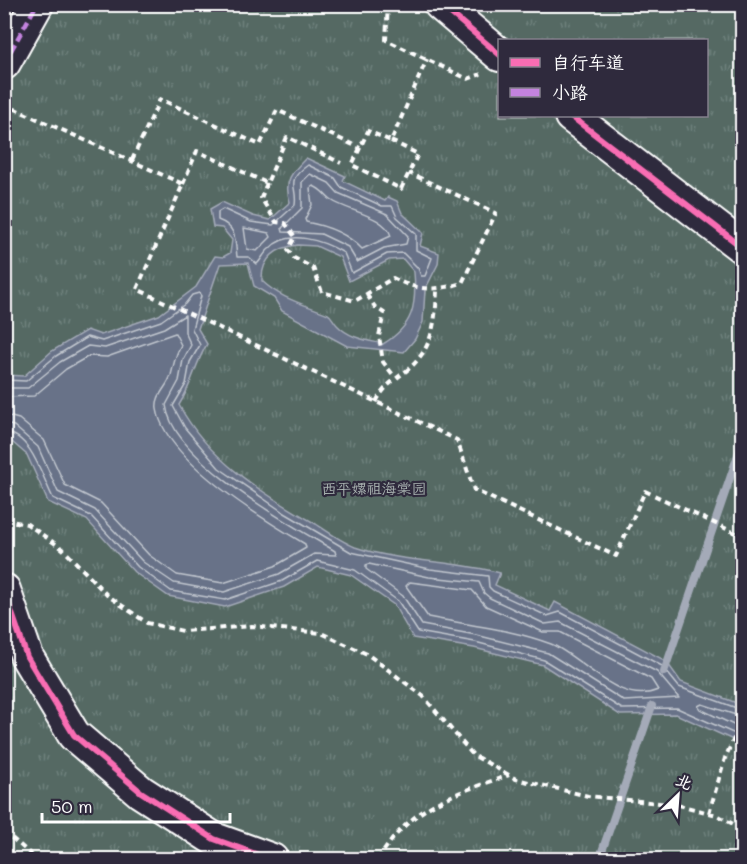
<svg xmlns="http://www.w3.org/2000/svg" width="747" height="864" viewBox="0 0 747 864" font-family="Mali,'LXGW WenKai TC',sans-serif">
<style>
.park{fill:url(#park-tufts);stroke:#aab4b2;stroke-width:1.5;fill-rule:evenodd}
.water{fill:#677288;stroke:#a4aab8;stroke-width:1.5;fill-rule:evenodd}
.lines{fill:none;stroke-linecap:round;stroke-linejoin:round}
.shore{stroke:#c2c7cf;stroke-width:1.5}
.stream{stroke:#a4aab8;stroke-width:8}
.minor-casing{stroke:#fff;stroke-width:36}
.path{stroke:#fff;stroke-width:4;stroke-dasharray:6 4.5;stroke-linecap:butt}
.minor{stroke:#2f2a3d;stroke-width:32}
.quiet{stroke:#c483df;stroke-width:4.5;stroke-dasharray:9 4.5;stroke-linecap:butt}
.cycleway-casing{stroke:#2f2a3d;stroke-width:10}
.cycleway{stroke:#f96db3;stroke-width:6}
.labels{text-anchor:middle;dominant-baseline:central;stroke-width:4.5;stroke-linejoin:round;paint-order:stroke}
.park-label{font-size:15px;fill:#aab4b2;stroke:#2f2a3d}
</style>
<defs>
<pattern id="park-tufts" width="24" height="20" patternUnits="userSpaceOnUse" patternTransform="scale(1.5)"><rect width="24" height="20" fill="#546964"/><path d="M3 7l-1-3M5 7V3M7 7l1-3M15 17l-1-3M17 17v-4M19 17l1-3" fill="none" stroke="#6e807b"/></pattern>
</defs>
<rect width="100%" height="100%" fill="#2f2a3d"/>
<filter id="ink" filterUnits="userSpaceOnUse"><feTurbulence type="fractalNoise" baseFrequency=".0167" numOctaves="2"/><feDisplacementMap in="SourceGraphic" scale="12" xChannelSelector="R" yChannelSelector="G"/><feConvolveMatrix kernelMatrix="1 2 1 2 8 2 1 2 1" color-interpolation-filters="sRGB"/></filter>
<g filter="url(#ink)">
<path class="park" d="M 5,5 L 742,5 L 742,859 L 5,859 ZM 500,40 L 706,40 L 706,116 L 500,116 Z"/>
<path class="water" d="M 306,158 L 345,176 L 343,181 L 385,201 L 388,197 L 397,201 L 402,213 L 423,233 L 420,246 L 439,253 L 438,264 L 425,290 L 423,322 L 415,339 L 404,352 L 347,346 L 282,311 L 274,298 L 254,286 L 248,263 L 220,264 L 198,329 L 207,344 C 194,366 193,383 179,405 C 209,461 262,493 316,524 C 328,532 342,542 355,547 C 402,563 453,560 500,573 L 495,585 L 550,611 L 555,602 L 666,661 L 681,682 L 742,705 L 742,744 L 676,714 L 620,715 L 543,665 L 474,648 L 413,638 L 394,605 L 351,575 L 318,567 L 284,587 L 225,607 L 168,596 L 134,572 L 87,520 L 48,502 L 27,455 L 5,436 L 5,375 L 24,376 L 52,351 L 87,330 L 101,335 L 159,315 L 196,287 L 215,256 L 223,257 L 230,253 L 232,240 L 222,228 L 213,227 L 210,209 L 222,202 L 253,216 L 270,220 L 290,202 C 283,181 292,172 306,158 ZM 298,245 L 316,246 L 340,257 L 349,281 L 389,260 L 403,259 L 414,272 C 417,306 413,326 383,344 C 366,340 349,338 337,325 C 333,321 332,316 328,314 C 304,304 281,299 262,281 C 261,258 277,247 298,245 Z"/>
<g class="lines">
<path class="shore" d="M 308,165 L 335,178 L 341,187 L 382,206 L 392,206 L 397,217 L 416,234 L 416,250 L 432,258 L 425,276 L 421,276 L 418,268 L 403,253 L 387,254 L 352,273 L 344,253 C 324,241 288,228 269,249 C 264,253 262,259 257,264 L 249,257 L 237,257 C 235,240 237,227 218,220 L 218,212 L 223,209 L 251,222 L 273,225 L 295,205 C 298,186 284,182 308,165 Z
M 310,174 L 329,183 L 338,193 L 387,214 L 408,236 L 406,244 L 384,248 L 357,262 L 348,247 L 321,234 L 283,232 L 282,228 L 302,208 L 302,182 Z
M 313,186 C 322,189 324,195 331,200 C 347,211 386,216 391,236 L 362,249 C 347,233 328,226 306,222 L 305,219 L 312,205 L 310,188 Z
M 244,228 L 269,233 L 271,237 L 257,251 L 247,249 Z
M 4,380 L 26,381 L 56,356 L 87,337 L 102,341 L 161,321 L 185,304 L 192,295 L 199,293 L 201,296 L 192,329 L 200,345 L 190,362 L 186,384 L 173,406 L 185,428 L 219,468 L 283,512 L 351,552 L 430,569 L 488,576 L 489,587 L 493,591 L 547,616 L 560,612 L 662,666 L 679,687 L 742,710
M 4,388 L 28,388 L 60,362 L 88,346 L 105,348 L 164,328 L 185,315 L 185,332 L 191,345 L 183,360 L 179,381 L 166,405 C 172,460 291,525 335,551 L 336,555 L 314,554 L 279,574 L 224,592 L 174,583 L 143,562 L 95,510 L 58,492 L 38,447 L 14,426 L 4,424
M 4,397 L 34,396 L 66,369 L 89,356 L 107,357 L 175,333 L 181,345 C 175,355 174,364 171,375 C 167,388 155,395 157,409 C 165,460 264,520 305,544 L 306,548 L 275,566 L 223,583 L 177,575 L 149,555 L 101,503 L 65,485 L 44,440 L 19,419 L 4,415
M 4,432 C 32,435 42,477 53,498 L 91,516 L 138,567 L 171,591 L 225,600 L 282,581 L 317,561 L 355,570 L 398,601 L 418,632 L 475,642 L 544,660 L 622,709 L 677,708 L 742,737
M 369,564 L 429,577 L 479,582 L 484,593 L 490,598 L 545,624 L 560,622 L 657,672 L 679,698 L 624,701 L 548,653 L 476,635 L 422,625 L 403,596 L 366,569 L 366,565 Z
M 410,582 L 472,590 L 486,606 L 543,632 L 560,632 L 651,679 L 658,690 C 619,707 584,658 551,644 C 512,629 468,625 428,617 L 406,586 Z
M 742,717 L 702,704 L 698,706 L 700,709 L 742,729"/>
<path class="stream" d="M 664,672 L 742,443
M 599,860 L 652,706"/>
<defs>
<path id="minor" d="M 440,4 L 500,55
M 4,63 L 37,4
M 571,116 L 742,247
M 4,590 L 27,657 L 74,735 L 141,792 L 214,839 L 272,860"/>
</defs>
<use href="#minor" class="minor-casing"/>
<path class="path" d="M 388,4 L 386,40 L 468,79 L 481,74
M 4,104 L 183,184 L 137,289 L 457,440 L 474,490 L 616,556 L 645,491 L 742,536
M 391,141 L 418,154 L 401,189 L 352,165 L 368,131 L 391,141 L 427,59
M 132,160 L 160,99 L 260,145 L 277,110 L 360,148
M 267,183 L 261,198 L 276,222 L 285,223 L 295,237 L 288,250 L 294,258 L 313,268 L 322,292 L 355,301 L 393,278 C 417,291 436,291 462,283 L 496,213 L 409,173
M 183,184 L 197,151 L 267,183 L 287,137 L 341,163
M 367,295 L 375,307 L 384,313 L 379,336 L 383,362 L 395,377
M 376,402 C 389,377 405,377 419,358 C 434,340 436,313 437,290
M 4,520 L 27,524 L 63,549 L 107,595 L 147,623 L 183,631 L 252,626 L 321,633 L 367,654 L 423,696 L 473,755 L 516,779 L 588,796 L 679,805 L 717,815 L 742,829
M 709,813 L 725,758 L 742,721
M 4,831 L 37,860
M 378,860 C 412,804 450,796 509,775"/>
<use href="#minor" class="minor"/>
<path class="quiet" d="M 4,63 L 37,4"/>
<defs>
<path id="cycleway" d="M 440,4 L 500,55
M 571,116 L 742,247
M 4,590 L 27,657 L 74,735 L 141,792 L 214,839 L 272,860"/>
</defs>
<use href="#cycleway" class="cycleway-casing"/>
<use href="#cycleway" class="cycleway"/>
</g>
</g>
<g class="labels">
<g class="park-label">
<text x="374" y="488">西平嫘祖海棠园</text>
</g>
</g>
<rect width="747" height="864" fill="none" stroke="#2f2a3d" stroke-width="24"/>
<rect x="12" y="12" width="723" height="840" fill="none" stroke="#fff" stroke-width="2" filter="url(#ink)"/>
<rect x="498" y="39" width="210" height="78" fill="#2f2a3d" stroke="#827f8b" stroke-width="1.5"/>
<rect x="510" y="58" width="30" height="9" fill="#f96db3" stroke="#827f8b" stroke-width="1.5"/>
<text x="552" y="69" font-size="18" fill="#ffffff">自行车道</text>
<rect x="510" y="88" width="30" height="9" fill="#c483df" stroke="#827f8b" stroke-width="1.5"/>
<text x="552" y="99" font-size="18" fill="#ffffff">小路</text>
<g transform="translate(678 795) rotate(25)" stroke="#2f2a3d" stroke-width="4.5" paint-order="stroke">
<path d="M0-4.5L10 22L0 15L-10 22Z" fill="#ffffff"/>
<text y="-9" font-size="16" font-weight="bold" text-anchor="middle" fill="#ffffff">北</text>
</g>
<path d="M42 813v9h188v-9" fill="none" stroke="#ffffff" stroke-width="3"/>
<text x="51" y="813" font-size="18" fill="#ffffff" stroke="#2f2a3d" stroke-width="4.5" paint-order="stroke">50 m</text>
</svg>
